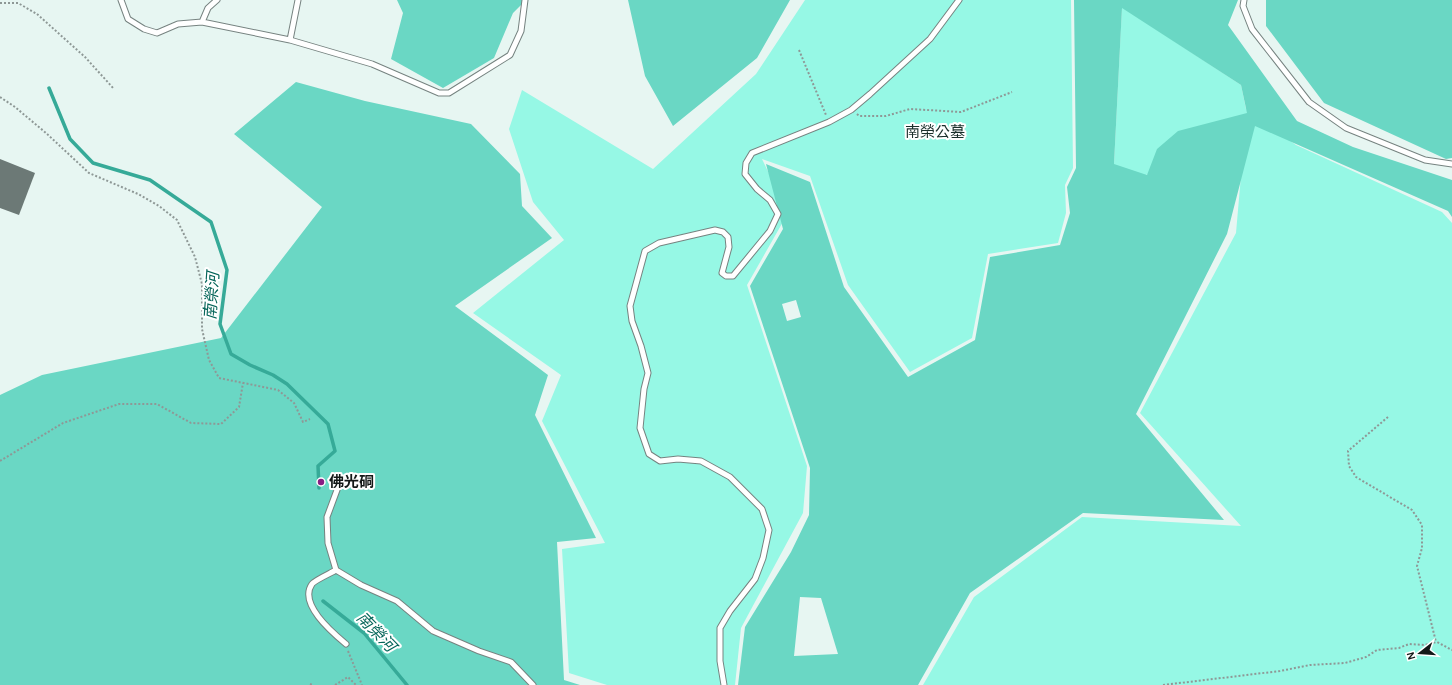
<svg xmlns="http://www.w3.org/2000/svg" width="1452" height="685" viewBox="0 0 1452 685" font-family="'Alegreya Sans','Noto Sans TC',sans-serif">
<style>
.green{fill:#96f8e5}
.forest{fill:#6ad7c4;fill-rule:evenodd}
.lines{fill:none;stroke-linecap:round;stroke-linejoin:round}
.stream{stroke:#36aa98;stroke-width:3.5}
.building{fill:#6c7976}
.service-casing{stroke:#768380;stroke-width:7}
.path{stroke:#8e9896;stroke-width:2;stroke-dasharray:2 2;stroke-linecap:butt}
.service{stroke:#fff;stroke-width:5}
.poi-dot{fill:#881d83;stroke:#fff;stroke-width:1.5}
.labels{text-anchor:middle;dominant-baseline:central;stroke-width:4;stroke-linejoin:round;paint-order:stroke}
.park-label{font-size:15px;fill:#1b2f2b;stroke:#fff}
.poi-label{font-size:15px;font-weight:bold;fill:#131817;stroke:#fff;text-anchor:start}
.water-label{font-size:16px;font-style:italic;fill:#056559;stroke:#fff}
</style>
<rect width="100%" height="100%" fill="#e7f6f2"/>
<path class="green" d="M 805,0 L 1071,0 L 1073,168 L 1065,185 L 1066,213 L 1058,243 L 988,254 L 972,338 L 910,372 L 848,285 L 810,176 L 762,159 L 788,213 L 747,285 L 807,466 L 803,513 L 741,628 L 735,685 L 607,685 L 569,673 L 562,549 L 605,543 L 542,421 L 561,375 L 473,313 L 564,240 L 533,202 L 509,129 L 522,90 L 653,169 L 756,74 Z
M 1122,7 L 1241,85 L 1246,109 L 1296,145 L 1442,212 L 1452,223 L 1452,685 L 923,685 L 974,597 L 1082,517 L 1241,526 L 1140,413 L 1236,233 L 1244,141 L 1117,185 L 1114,164 Z"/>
<path class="forest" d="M 397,0 L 526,0 L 513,13 L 494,58 L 443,88 L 391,59 L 403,13 Z
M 628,0 L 790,0 L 757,58 L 673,126 L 645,76 Z
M 1074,0 L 1238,0 L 1228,25 L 1297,121 L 1353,147 L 1452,180 L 1452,217 L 1448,211 L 1255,126 L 1227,234 L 1136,414 L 1224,520 L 1083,513 L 970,593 L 918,685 L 738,685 L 745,627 L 791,552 L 809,515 L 810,468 L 750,286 L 783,229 L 766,164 L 810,182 L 844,287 L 908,377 L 975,340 L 990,257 L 1060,245 L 1070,213 L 1067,187 L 1076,168 ZM 1122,8 L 1241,85 L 1247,113 L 1178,131 L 1157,149 L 1147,175 L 1114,164 ZM 796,300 L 801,317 L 787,321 L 782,304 ZM 800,597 L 821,598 L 838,654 L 794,656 Z
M 1266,0 L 1452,0 L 1452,158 L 1446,159 L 1324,103 L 1266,26 Z
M 296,82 L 365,101 L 471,124 L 520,174 L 522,206 L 552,238 L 455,306 L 548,375 L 535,415 L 596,538 L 557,542 L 564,680 L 580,685 L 0,685 L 0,395 L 42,375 L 221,338 L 322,207 L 234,134 Z"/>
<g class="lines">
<path class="stream" d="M 49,88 L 70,139 L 93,163 L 150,180 L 211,222 L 227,270 L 220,324 L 231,354 L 250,365 L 273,375 L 287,384 L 328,424 L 335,451 L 318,466 L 319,488
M 323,601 L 364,633 L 407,685"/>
</g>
<path class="building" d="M 0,159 L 35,173 L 19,215 L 0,208 Z"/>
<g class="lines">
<defs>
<path id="service" d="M 121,0 L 128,19 L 144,29 L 157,33 L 178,24 L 202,22 L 290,40 L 372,64 L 439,93 L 449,93 L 510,55 L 521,31 L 525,0
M 1244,0 L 1243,6 L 1252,29 L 1309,102 L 1346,128 L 1425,160 L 1452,164
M 202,22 L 208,8 L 217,0
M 290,40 L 298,0
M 336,570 L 361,585 L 397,601 L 433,631 L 479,651 L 511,662 L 533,685
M 336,570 C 331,573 315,580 312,584 C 298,604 333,633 346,644
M 336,570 L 328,543 L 327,517 L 337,490
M 724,685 L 720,661 L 720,628 L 730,611 L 755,579 L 763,558 L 769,530 L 762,509 L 730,477 L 701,461 L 678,459 L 660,461 L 649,454 L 640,428 L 644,389 L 648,373 L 641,346 L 632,321 L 630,306 L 645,251 L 659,243 L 715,230 L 723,232 L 728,237 L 729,247 L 722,273 L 726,276 L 733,276 L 770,231 L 778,214 L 770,200 L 757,189 L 745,174 L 746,163 L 752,153 L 829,122 L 851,110 L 870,94 L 930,39 L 959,0"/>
</defs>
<use href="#service" class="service-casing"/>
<path class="path" d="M 0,3 L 18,3 L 37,14 L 85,57 L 114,89
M 799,50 L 826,115
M 0,97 L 15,107 L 46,133 L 89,173 L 138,194 L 159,206 L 177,220 L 195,257 L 202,284 L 202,329 L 209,360 L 219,378 L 278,390 L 294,403 L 303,422 L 310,419
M 857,114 L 859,116 L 886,116 L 910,109 L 961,112 L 1012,92
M 1388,417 L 1348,451 L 1349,466 L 1356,477 L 1412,510 L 1422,525 L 1422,548 L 1417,566 L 1436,642
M 0,461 L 63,423 L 119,404 L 157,404 L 191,423 L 221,424 L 239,407 L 243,383
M 348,651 L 362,685
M 310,684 L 313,685
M 335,685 L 348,677 L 356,685
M 1163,685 L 1280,671 L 1310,665 L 1345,663 L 1366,657 L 1377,650 L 1399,648 L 1409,644 L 1425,645 L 1437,642 L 1452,650"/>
<use href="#service" class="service"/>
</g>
<circle class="poi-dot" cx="321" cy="482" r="4"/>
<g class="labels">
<g class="park-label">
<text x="935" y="132">南榮公墓</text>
</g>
<g class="poi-label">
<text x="329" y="482">佛光硐</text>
</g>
<g class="water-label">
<text transform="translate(212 296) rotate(-86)">南榮河</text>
<text transform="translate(376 632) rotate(46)">南榮河</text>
</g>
</g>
<g transform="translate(1420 653) rotate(253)" stroke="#ffffff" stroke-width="3" paint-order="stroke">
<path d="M0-3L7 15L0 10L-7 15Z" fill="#131817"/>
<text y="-6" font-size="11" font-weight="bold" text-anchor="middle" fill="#131817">N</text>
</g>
</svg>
